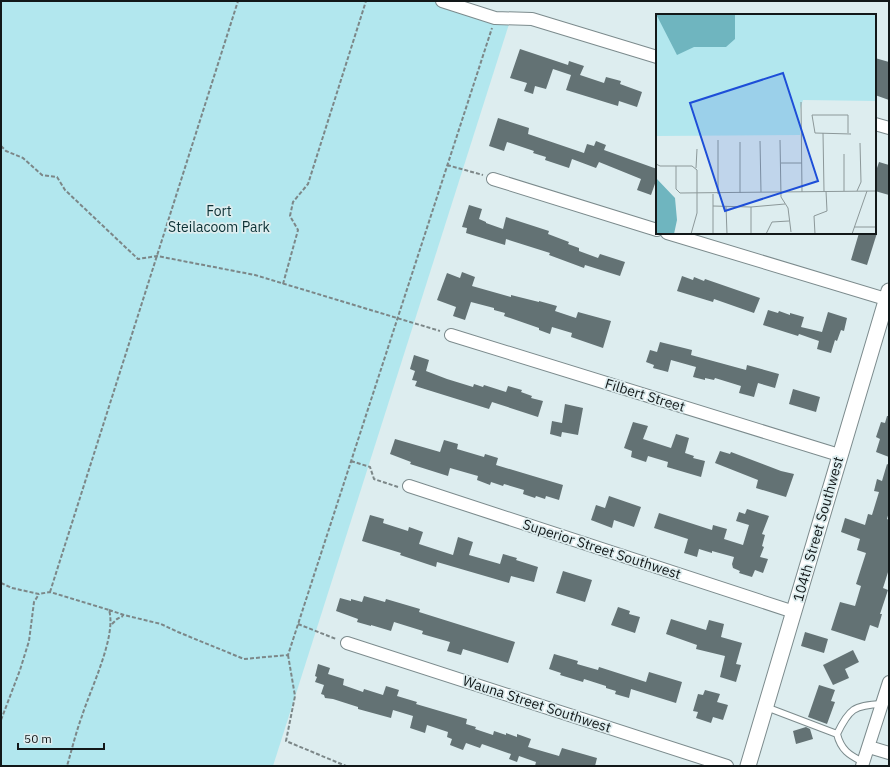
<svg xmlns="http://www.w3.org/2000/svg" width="890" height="767" viewBox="0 0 890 767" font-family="'IBM Plex Sans',sans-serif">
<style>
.green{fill:#b2e7ee}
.building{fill:#637274}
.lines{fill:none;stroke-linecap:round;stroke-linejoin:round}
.service-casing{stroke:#7c8b8d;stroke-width:8}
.minor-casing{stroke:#7c8b8d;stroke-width:14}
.tertiary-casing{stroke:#7c8b8d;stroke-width:17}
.path{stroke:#7c8788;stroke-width:2;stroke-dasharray:4 2;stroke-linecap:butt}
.service{stroke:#fff;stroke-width:6}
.minor{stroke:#fff;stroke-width:12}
.tertiary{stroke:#fff;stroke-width:15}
.labels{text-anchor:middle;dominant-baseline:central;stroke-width:3.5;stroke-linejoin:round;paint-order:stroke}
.park-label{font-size:14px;fill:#0c3135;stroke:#ddedef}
.street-label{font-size:14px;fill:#121819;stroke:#ddedef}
.inset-road{fill:none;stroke:#8c9899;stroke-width:1}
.view{fill:#1d4ed8;fill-opacity:0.15;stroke:#1d4ed8;stroke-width:2}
.inset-edge{fill:none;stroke:#121819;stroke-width:2}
</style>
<rect width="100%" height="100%" fill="#ddedef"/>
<path class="green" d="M 1,1 L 441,1 L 509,24 L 273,766 L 1,766 Z"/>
<path class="building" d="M 520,49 L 568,65 L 569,61 L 584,66 L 580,75 L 604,83 L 606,77 L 621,81 L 620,84 L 642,92 L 637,107 L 619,101 L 618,106 L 566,90 L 571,75 L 553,69 L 546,89 L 535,86 L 533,94 L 524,91 L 527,83 L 510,78 Z
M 875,58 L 889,62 L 889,100 L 875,95 Z
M 498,118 L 529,128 L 528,134 L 584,153 L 587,144 L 594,146 L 596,141 L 606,145 L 604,150 L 657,169 L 657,178 L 651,195 L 637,190 L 641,179 L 599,162 L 596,168 L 572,159 L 569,168 L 545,160 L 546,157 L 533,153 L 534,151 L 507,142 L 504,151 L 489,146 Z
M 879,162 L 889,165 L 889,195 L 875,191 L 875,174 Z
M 469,205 L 482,209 L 479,219 L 486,222 L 486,223 L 503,229 L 506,217 L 549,231 L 548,234 L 569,242 L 568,244 L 579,248 L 579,251 L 598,258 L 600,254 L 625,262 L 620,276 L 585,265 L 584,268 L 549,255 L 550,253 L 506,239 L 505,245 L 466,233 L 467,228 L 462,227 Z
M 859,233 L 877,233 L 867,265 L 851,260 Z
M 462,272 L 475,277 L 472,286 L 511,297 L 511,295 L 539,302 L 539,301 L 557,306 L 555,311 L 576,318 L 578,312 L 611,321 L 603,348 L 571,337 L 572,333 L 552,327 L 550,334 L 539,330 L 539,328 L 504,316 L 505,313 L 494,310 L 494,308 L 471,302 L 465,320 L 453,316 L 456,307 L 437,300 L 447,273 L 460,278 Z
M 682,276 L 693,280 L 694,277 L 704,281 L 705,279 L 760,298 L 754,313 L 714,299 L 713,302 L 677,291 Z
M 768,310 L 778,313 L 779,311 L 790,315 L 790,313 L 804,317 L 801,327 L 822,332 L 828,312 L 847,318 L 844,331 L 841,330 L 837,341 L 835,340 L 831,353 L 817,349 L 819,341 L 799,334 L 798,336 L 763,325 Z
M 660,342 L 692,350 L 691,355 L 746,370 L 747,365 L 779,374 L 775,388 L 758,383 L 754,397 L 739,393 L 741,386 L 715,378 L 714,380 L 705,378 L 705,380 L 693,377 L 696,367 L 671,360 L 668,372 L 653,368 L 654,365 L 646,362 L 650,350 L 657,352 Z
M 414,355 L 429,360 L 426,371 L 447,379 L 473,387 L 474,384 L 483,387 L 484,385 L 506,392 L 508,386 L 522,390 L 521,392 L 532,396 L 531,398 L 543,401 L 538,417 L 492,402 L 489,409 L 415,386 L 417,381 L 412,380 L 415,371 L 410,369 Z
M 793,389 L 820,397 L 816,412 L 789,404 Z
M 565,404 L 583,408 L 578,435 L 562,432 L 561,437 L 550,434 L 552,421 L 562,423 Z
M 887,416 L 889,416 L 889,457 L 876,452 L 880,439 L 876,437 L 881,422 L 885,423 Z
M 633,422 L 648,426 L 643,439 L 671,448 L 676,434 L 689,438 L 685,453 L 694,456 L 693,458 L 705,461 L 701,477 L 667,467 L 668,462 L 648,456 L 646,462 L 631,457 L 632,451 L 624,448 Z
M 395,439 L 440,452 L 444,440 L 458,444 L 457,449 L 484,457 L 485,454 L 498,458 L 496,465 L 563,485 L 559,500 L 546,496 L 545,499 L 536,496 L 535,498 L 523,494 L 524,490 L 504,484 L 503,486 L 491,482 L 490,485 L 477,480 L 478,476 L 450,468 L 448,476 L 410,464 L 411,462 L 390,454 Z
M 720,451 L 730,454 L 731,452 L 781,471 L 794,474 L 786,497 L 756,488 L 758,480 L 715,463 Z
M 887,464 L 889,465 L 889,512 L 887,519 L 889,520 L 889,569 L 883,588 L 888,590 L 880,614 L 882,614 L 878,628 L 870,625 L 865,641 L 831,630 L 840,602 L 855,606 L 861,586 L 856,584 L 866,553 L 857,550 L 860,539 L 841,532 L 845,518 L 865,525 L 868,514 L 872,515 L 879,492 L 874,491 L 877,479 L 882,481 Z
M 609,496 L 641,507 L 634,527 L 614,520 L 612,528 L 591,520 L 596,505 L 605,508 Z
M 747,509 L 769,516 L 762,534 L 765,535 L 762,546 L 764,547 L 760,557 L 768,559 L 763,573 L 755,570 L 752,577 L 739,573 L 740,571 L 733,568 L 732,564 L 734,557 L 712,551 L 712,553 L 699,549 L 697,557 L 684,553 L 688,539 L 654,528 L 659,513 L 712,530 L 713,525 L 727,529 L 724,539 L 743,545 L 749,525 L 736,521 L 739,512 L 745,514 Z
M 370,515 L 384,519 L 383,523 L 408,531 L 409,527 L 423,532 L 419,544 L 453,555 L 458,537 L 473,542 L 469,555 L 500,564 L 503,554 L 517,558 L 516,560 L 538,567 L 534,582 L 511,576 L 509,583 L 437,562 L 436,567 L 400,555 L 401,553 L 362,541 Z
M 563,571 L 592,580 L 585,602 L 556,593 Z
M 364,596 L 385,602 L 386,599 L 420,609 L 419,612 L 515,642 L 508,663 L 463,649 L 461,655 L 447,651 L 450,642 L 422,634 L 423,631 L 394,622 L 391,631 L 371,625 L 371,626 L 357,622 L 358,619 L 336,611 L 340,598 L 351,601 L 351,599 L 362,602 Z
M 618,607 L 630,611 L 629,614 L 640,617 L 635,633 L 611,625 Z
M 671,619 L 706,630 L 709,620 L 724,624 L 721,637 L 742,643 L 736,664 L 741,665 L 736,682 L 720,677 L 725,656 L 696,649 L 697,645 L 666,634 Z
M 805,632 L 828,639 L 824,653 L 801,646 Z
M 853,650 L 859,662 L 845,669 L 849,678 L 833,685 L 823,665 Z
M 554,654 L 578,661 L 577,664 L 598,670 L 599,667 L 646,682 L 649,672 L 682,682 L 676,703 L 631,689 L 629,698 L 615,694 L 616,691 L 606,688 L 606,686 L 584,679 L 583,682 L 560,675 L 561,673 L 549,669 Z
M 318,664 L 330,668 L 328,674 L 344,679 L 343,685 L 363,692 L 364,689 L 383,695 L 386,686 L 399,690 L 397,696 L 417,702 L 416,704 L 467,719 L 466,724 L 476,727 L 475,729 L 493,735 L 494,731 L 506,735 L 506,733 L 517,737 L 517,734 L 531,739 L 528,747 L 559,756 L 562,748 L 597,758 L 595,766 L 535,766 L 536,762 L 519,756 L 517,762 L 509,759 L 511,754 L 482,744 L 480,748 L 466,743 L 463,750 L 450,745 L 452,739 L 447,737 L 448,732 L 427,725 L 425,733 L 410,728 L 413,716 L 393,710 L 391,718 L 358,709 L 358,707 L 333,699 L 325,698 L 324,695 L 321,694 L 324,685 L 315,682 L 317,677 L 315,676 Z
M 819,685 L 835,690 L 831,701 L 835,702 L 827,724 L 808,717 Z
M 705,690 L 720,694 L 717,702 L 728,705 L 723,720 L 713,717 L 711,723 L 696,718 L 698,712 L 693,711 L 698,694 L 703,695 Z
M 806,727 L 810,729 L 813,739 L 796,744 L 793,731 Z"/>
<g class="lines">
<defs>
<path id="service" d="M 766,707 L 837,734 C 841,750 849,755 863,762
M 837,734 C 849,709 854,705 882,704"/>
<path id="minor" d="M 442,1 L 495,18 L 532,19 L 657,57
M 875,124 L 889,128
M 493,179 L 657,230
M 667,233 L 889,300
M 451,335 L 839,455
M 409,486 L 794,612
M 347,643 L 727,766
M 869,747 L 889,753
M 862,766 L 889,682"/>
<path id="tertiary" d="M 748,766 L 889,291"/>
</defs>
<use href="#service" class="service-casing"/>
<use href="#minor" class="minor-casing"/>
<use href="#tertiary" class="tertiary-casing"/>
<path class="path" d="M 1,146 L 6,151 L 23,158 L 42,175 L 57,177 L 65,190 L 138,259 L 157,256 L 255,275 L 440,331
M 447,165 L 483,175
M 283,284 L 298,230 L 290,216 L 293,202 L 308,184 L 366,1
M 351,461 L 370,467 L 374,479 L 398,487
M 1,583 L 12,588 L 39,594 L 50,592 L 109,610 C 117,636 90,690 82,716 C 76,732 72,749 67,766
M 50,592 L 238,1
M 109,610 L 124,615 L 161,624 L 178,632 L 244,659 L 288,655 L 492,28
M 112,624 L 117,619 L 123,616
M 298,624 L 336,639
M 288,655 L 295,696 L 286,741 L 346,766
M 1,720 L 20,670 L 29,641 L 34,602 L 39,594"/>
<use href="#service" class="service"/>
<use href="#minor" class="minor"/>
<use href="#tertiary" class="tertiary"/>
</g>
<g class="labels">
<g class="park-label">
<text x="219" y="211">Fort<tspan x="219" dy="16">Steilacoom Park</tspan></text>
</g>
<g class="street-label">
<text transform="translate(645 395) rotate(17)">Filbert Street</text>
<text transform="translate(818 529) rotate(-74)">104th Street Southwest</text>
<text transform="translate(602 549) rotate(18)">Superior Street Southwest</text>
<text transform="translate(537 704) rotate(18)">Wauna Street Southwest</text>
</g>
</g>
<g transform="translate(656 14)">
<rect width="220" height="220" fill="#ddedef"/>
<path d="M 0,0 L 220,0 L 220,87 L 147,86 L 144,95 L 144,121 L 0,122 Z" fill="#b2e7ee"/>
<path d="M 0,0 L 79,0 L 79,25 L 70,33 L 38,33 L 21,41 ZM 0,164 L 19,184 L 21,206 L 18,220 L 0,220 Z" fill="#6fb5bf"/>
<path class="inset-road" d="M 145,88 L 146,178M 167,119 L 168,177M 192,119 L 192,101 L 156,101 L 159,119 L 195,120M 62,126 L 62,180M 124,126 L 125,183 L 132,194 L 135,218M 104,127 L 105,178M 188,140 L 188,177M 125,149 L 146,149M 0,150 L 4,152 L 36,152 L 41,156 L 41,199 L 35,220M 20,152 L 20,175 L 24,179 L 220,177M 40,154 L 41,135M 201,177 L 205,168 L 204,129M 84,179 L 84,128M 57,192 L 95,193 L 129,190M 70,193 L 71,220M 95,193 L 95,220M 198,213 L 220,213M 57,220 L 57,180M 110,220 L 116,208 L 133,207M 159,220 L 158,202 L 171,197 L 170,177M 196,220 L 211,177"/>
<path class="view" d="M 127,59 L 162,167 L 69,197 L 34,89 Z"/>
<rect width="220" height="220" class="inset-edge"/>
</g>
<rect width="890" height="767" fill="none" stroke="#121819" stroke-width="4"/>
<path d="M18 743v6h86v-6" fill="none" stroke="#121819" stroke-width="2"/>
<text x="24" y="743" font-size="12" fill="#121819" stroke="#ddedef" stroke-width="3" paint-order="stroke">50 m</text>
</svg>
